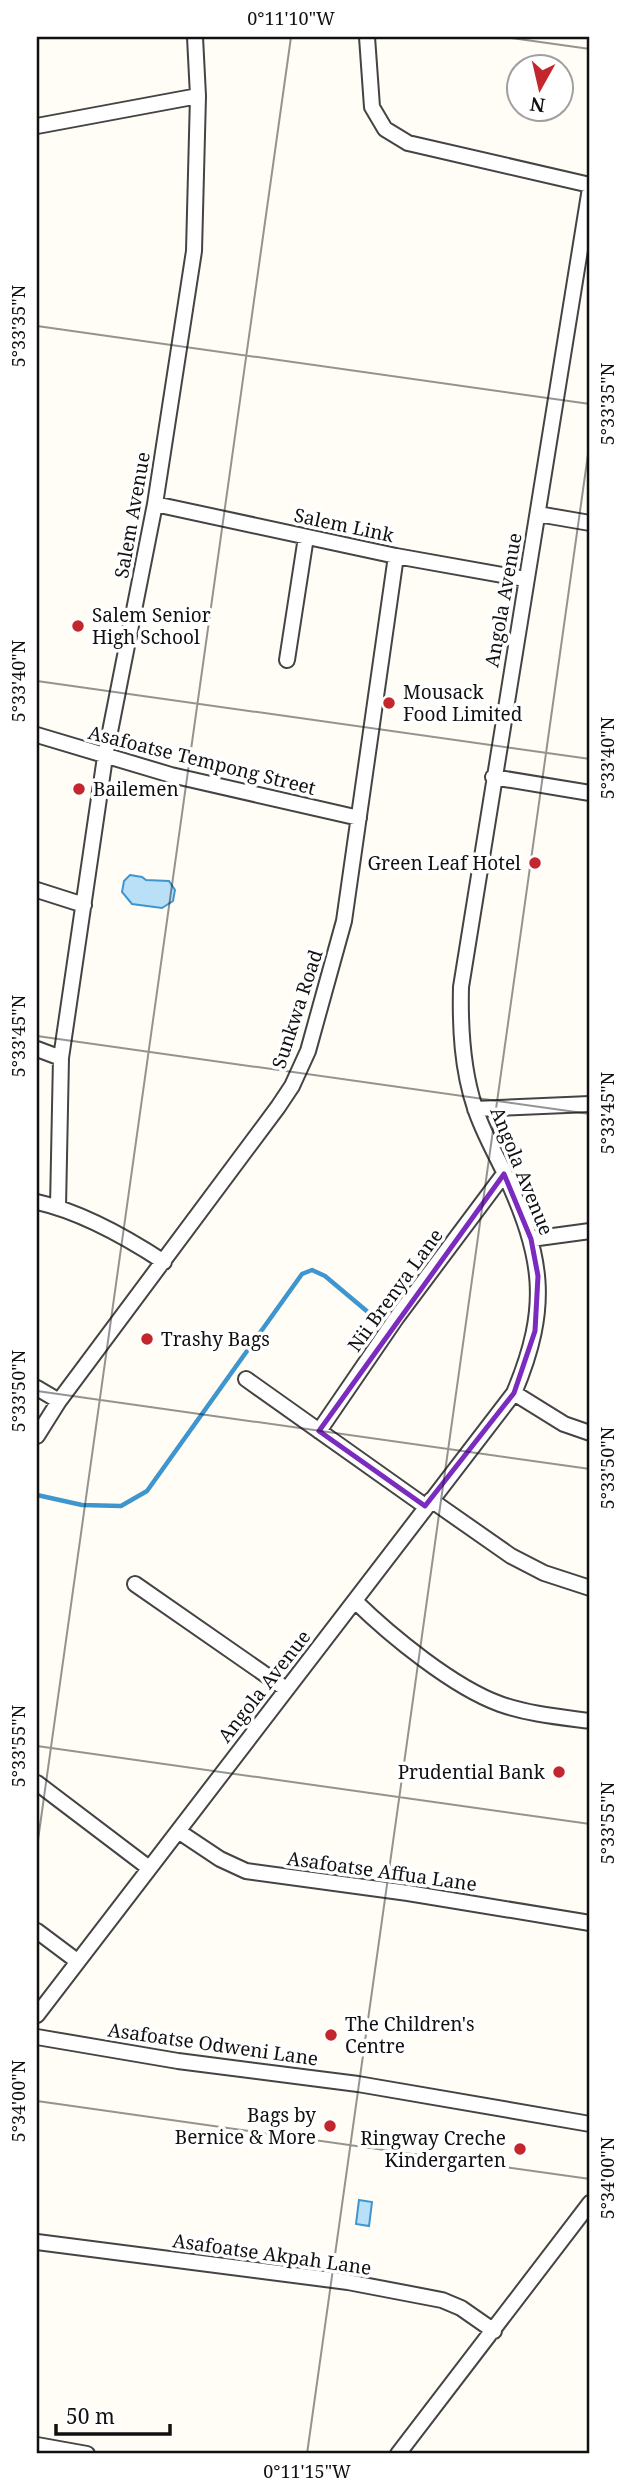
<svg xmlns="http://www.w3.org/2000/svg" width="627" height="2491" viewBox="0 0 627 2491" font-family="'Noto Serif',serif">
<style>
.water{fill:#b9e0f7;stroke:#3f96cf;stroke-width:2}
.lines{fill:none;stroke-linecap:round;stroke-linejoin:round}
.stream{stroke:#3f96cf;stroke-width:4.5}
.street-casing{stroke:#444;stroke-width:18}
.street{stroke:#fff;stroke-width:14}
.marked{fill:none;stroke:#7b2cbf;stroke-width:5;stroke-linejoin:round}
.ticks{fill:none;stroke:#111;stroke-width:2;stroke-opacity:0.45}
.poi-dot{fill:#c4262e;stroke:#fff;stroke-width:2.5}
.labels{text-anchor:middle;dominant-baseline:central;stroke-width:7;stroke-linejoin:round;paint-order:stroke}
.street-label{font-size:19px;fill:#111;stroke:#fff}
.poi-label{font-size:19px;fill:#111;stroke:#fff;text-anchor:start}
.neatline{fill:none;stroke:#111;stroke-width:2.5}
.ticks-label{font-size:18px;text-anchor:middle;fill:#111}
</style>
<rect width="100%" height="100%" fill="#fffdf5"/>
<path class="water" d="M 130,875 L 142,877 L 146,880 L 169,881 L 175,890 L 173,901 L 162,908 L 132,904 L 122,892 L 124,881 Z
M 359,2200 L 372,2202 L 369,2226 L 356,2224 Z"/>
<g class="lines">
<path class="stream" d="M 37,1495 L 82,1505 L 121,1506 L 147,1491 L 302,1274 L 312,1270 L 325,1276 L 375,1318"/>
<defs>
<path id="street" d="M 367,37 L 372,107 L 385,129 L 408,143 L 590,185
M 37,126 L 198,96
M 155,504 L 396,556 L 525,579
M 538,514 L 590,523
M 287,660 L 306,537
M 37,735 L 171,775 L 359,818
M 493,777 L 590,793
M 37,890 L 84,905
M 37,1049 L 61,1058
M 475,1109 L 590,1104
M 37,1202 C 82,1212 126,1237 164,1262
M 58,1207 L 61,1058 L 105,757 L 155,504 L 194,251 L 198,96 L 195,37
M 531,1239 L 590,1231
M 246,1379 L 425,1506
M 37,1388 L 59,1401
M 514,1393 L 564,1424 L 590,1433
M 319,1431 L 397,1317 L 504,1174
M 37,1436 L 59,1401 L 278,1107 L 292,1086 L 308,1051 L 344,921 L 396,556
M 431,1500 L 511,1556 L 544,1573 L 590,1588
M 135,1584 L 286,1689
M 355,1601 C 391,1636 453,1687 500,1704 C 528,1714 560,1717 590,1721
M 37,1783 L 149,1868
M 178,1831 L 220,1859 L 246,1871 L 408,1893 L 590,1923
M 37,1931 L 77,1961
M 37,2015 L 514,1393 C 551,1305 543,1257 504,1172 C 494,1151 482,1130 475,1108 C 462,1069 460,1028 461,987 L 590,188
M 37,2037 L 178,2061 L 358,2084 L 590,2124
M 37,2242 L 348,2282 L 442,2300 L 461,2308 L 494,2331
M 37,2445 L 87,2454
M 398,2454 L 590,2203"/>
</defs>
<use href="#street" class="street-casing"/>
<use href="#street" class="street"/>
</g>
<path class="marked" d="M 504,1174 L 531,1239 L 538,1276 L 535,1331 L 514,1393 L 425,1506 L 319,1431 Z"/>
<path class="ticks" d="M 505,37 L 590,49M 37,326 L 590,404M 37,681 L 590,759M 37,1036 L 590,1114M 37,1391 L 590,1469M 37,1746 L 590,1824M 37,1847 L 291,37M 37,2101 L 590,2179M 307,2454 L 590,440"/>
<g class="poi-dot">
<circle cx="78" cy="626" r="7"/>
<circle cx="389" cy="703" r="7"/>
<circle cx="79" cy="789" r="7"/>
<circle cx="535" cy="863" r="7"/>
<circle cx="147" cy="1339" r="7"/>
<circle cx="559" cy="1772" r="7"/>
<circle cx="331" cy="2035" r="7"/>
<circle cx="330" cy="2126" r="7"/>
<circle cx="520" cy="2149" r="7"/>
</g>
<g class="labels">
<g class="street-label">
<text transform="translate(132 515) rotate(-80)">Salem Avenue</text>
<text transform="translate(344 525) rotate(12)">Salem Link</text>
<text transform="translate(503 600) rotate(-80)">Angola Avenue</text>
<text transform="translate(202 760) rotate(14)">Asafoatse Tempong Street</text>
<text transform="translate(297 1009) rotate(-72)">Sunkwa Road</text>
<text transform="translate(522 1171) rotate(68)">Angola Avenue</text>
<text transform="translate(395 1290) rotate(-54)">Nii Brenya Lane</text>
<text transform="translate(264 1686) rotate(-52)">Angola Avenue</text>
<text transform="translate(382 1871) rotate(8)">Asafoatse Affua Lane</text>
<text transform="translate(213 2044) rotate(8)">Asafoatse Odweni Lane</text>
<text transform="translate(272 2254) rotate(8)">Asafoatse Akpah Lane</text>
</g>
<g class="poi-label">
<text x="92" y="615">Salem Senior<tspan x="92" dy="22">High School</tspan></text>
<text x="403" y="692">Mousack<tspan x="403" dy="22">Food Limited</tspan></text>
<text x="93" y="789">Bailemen</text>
<text x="521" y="863" text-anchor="end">Green Leaf Hotel</text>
<text x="161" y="1339">Trashy Bags</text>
<text x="545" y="1772" text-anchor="end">Prudential Bank</text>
<text x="345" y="2024">The Children's<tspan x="345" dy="22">Centre</tspan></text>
<text x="316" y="2115" text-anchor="end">Bags by<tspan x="316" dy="22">Bernice &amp; More</tspan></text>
<text x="506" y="2138" text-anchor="end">Ringway Creche<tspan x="506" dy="22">Kindergarten</tspan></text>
</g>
</g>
<rect width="627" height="2491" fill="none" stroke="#ffffff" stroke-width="77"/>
<g transform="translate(540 88) rotate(188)"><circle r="33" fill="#ffffff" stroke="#a0a0a0" stroke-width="2"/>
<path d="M0-5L12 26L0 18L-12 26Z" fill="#c4262e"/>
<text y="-10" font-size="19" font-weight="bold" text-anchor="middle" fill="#111111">N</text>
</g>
<path d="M56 2424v10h114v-10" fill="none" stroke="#111111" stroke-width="3.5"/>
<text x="66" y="2424" font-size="21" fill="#111111" stroke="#ffffff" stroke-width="5" paint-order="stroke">50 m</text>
<rect x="38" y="38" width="550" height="2414" class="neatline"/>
<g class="ticks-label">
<text x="291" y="25">0°11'10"W</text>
<text transform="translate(19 326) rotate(-90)" y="6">5°33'35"N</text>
<text transform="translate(608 404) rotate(-90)" y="6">5°33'35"N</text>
<text transform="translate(19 681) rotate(-90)" y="6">5°33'40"N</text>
<text transform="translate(608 758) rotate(-90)" y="6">5°33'40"N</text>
<text transform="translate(19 1036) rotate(-90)" y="6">5°33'45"N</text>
<text transform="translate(608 1113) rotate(-90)" y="6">5°33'45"N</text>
<text transform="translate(19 1391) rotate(-90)" y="6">5°33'50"N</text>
<text transform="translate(608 1468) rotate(-90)" y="6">5°33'50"N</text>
<text transform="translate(19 1746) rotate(-90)" y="6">5°33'55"N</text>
<text transform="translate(608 1823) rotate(-90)" y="6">5°33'55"N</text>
<text transform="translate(19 2101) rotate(-90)" y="6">5°34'00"N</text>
<text transform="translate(608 2178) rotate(-90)" y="6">5°34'00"N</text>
<text x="307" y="2478">0°11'15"W</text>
</g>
</svg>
